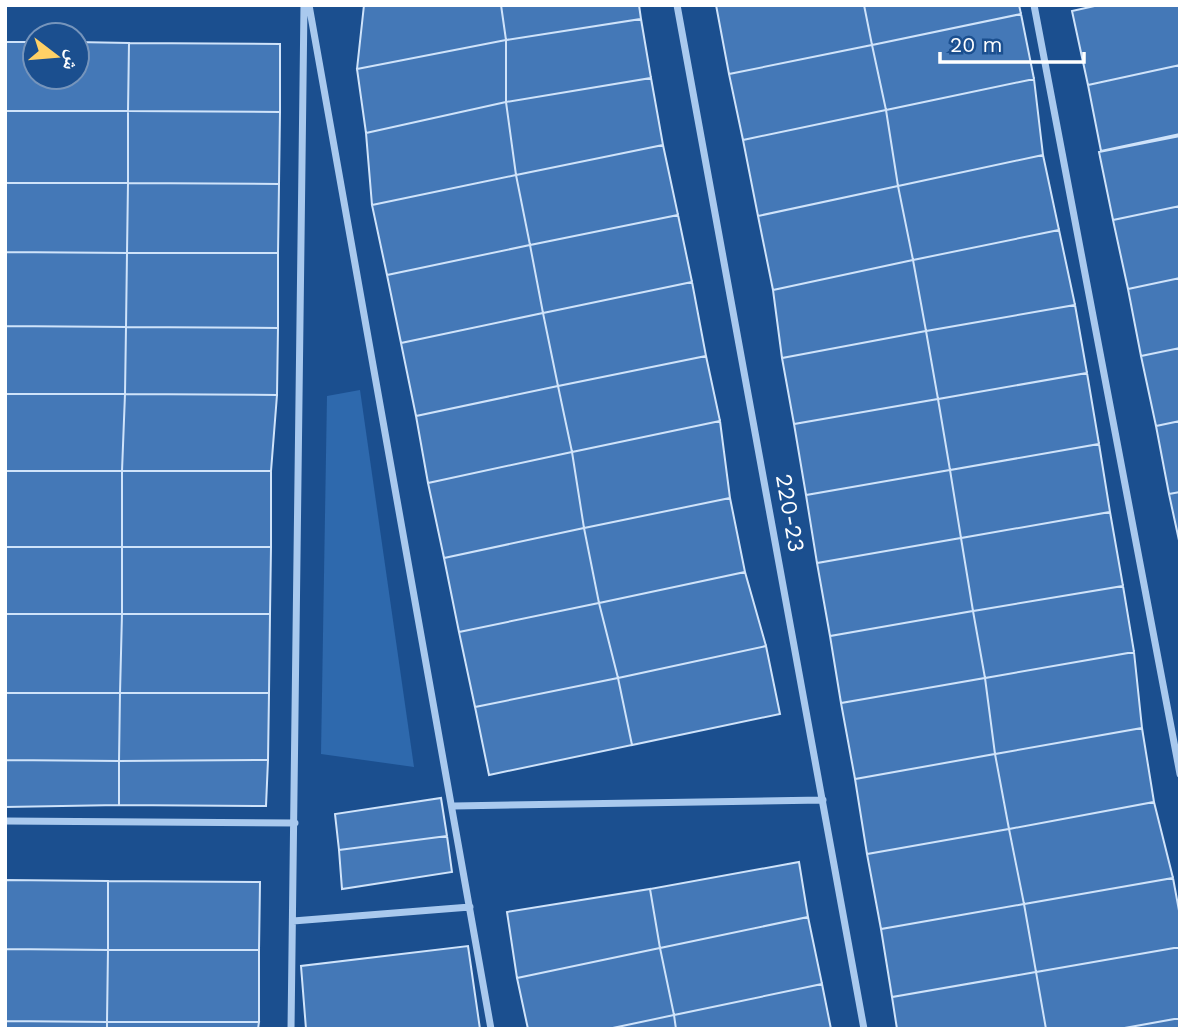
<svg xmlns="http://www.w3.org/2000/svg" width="1185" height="1034" viewBox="0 0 1185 1034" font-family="'Work Sans','Noto Naskh Arabic',sans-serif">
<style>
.green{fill:#2e69ad}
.building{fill:#4478b7;stroke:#cfe3fa;stroke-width:2}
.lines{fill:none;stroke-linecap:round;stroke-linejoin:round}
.minor{stroke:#a9c9ee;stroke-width:7}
.labels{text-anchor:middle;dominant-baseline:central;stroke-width:5;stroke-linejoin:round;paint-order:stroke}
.street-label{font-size:23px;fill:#fff;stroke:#1b4f8f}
</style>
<rect width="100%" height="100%" fill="#1b4f8f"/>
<path class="green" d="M 360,390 L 414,767 L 321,754 L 327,396 Z"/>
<path class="building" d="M 364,5 L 501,5 L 506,40 L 357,69 Z
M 501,5 L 639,5 L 641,19 L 506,40 Z
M 716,5 L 864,5 L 872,45 L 729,74 Z
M 864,5 L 1019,5 L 1021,14 L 872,45 Z
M 1099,5 L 1180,5 L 1180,65 L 1088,85 L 1072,11 Z
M 1021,14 L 1034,79 L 886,110 L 872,45 Z
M 641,19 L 651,78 L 506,102 L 506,40 Z
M 506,40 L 506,102 L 366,133 L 357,69 Z
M 5,42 L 35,42 L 35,77 L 77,77 L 77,42 L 129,43 L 128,111 L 5,111 Z
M 129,43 L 280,44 L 280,112 L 128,111 Z
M 872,45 L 886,110 L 743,140 L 729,74 Z
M 1180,65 L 1180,134 L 1101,151 L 1088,85 Z
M 651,78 L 663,145 L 516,175 L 506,102 Z
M 1034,79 L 1043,155 L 898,186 L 886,110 Z
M 506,102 L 516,175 L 372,205 L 366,133 Z
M 886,110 L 898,186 L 758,216 L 743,140 Z
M 5,111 L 128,111 L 128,183 L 5,183 Z
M 128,111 L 280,112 L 279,184 L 128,183 Z
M 1180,136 L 1180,206 L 1113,220 L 1099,152 Z
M 663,145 L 678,215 L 530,245 L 516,175 Z
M 1043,155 L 1059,230 L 913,260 L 898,186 Z
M 516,175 L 530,245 L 387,275 L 372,205 Z
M 5,183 L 128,183 L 127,253 L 5,252 Z
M 128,183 L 279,184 L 278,253 L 127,253 Z
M 898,186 L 913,260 L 773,290 L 758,216 Z
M 1180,206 L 1180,278 L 1128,289 L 1113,220 Z
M 678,215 L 692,282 L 543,313 L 530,245 Z
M 1059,230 L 1075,305 L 926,331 L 913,260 Z
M 530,245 L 543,313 L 401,343 L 387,275 Z
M 5,252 L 127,253 L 126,327 L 5,326 Z
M 127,253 L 278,253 L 278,328 L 126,327 Z
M 913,260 L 926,331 L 782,358 L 773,290 Z
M 1180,278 L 1180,348 L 1141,356 L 1128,289 Z
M 692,282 L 706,356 L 558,386 L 543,313 Z
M 1075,305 L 1087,373 L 938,399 L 926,331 Z
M 543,313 L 558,386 L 416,416 L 401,343 Z
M 5,326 L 126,327 L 125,394 L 5,394 Z
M 126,327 L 278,328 L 277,395 L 125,394 Z
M 926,331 L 938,399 L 794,424 L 782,358 Z
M 1180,348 L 1180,421 L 1156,426 L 1141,356 Z
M 706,356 L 720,421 L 572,452 L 558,386 Z
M 1087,373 L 1099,444 L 950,470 L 938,399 Z
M 558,386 L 572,452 L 428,483 L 416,416 Z
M 5,394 L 125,394 L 122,471 L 5,471 Z
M 125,394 L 277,395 L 271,471 L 122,471 Z
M 938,399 L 950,470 L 806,495 L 794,424 Z
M 720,421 L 730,498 L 584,528 L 572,452 Z
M 1180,421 L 1180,492 L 1169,494 L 1156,426 Z
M 1099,444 L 1110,512 L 961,538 L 950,470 Z
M 572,452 L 584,528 L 444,558 L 428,483 Z
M 950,470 L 961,538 L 817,563 L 806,495 Z
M 5,471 L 122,471 L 122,547 L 5,547 Z
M 122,471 L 271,471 L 271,547 L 122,547 Z
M 1180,492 L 1180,545 L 1169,494 Z
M 730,498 L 745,572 L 599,603 L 584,528 Z
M 1110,512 L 1123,586 L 973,611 L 961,538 Z
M 584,528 L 599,603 L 459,632 L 444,558 Z
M 961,538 L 973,611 L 830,636 L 817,563 Z
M 5,547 L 122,547 L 122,614 L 5,614 Z
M 122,547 L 271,547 L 270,614 L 122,614 Z
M 745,572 L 766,646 L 618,678 L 599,603 Z
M 1123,586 L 1134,652 L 985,678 L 973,611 Z
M 599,603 L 618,678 L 475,707 L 459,632 Z
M 973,611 L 985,678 L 841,703 L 830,636 Z
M 5,614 L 122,614 L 120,693 L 5,693 Z
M 122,614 L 270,614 L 269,693 L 120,693 Z
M 766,646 L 780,714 L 632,745 L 618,678 Z
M 1134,652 L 1142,728 L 995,754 L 985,678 Z
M 618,678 L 632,745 L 489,775 L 475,707 Z
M 985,678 L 995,754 L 855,779 L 841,703 Z
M 5,693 L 120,693 L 119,761 L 5,760 Z
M 120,693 L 269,693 L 268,760 L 119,761 Z
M 1142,728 L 1154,802 L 1009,829 L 995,754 Z
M 995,754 L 1009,829 L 867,854 L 855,779 Z
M 5,760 L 119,761 L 119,805 L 5,807 Z
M 268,760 L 266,806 L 119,805 L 119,761 Z
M 441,798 L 447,836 L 339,850 L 335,814 Z
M 1154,802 L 1173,878 L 1024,904 L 1009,829 Z
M 1009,829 L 1024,904 L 881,929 L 867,854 Z
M 447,836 L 452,872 L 342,889 L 339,850 Z
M 799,862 L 808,917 L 660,948 L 650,889 Z
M 1173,878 L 1180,916 L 1180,947 L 1036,972 L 1024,904 Z
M 5,880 L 108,881 L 108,950 L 5,949 Z
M 108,881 L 260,882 L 259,950 L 108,950 Z
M 650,889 L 660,948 L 517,978 L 507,912 Z
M 1024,904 L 1036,972 L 892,997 L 881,929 Z
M 808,917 L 822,984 L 674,1015 L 660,948 Z
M 468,946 L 480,1029 L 306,1029 L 301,966 Z
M 1180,947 L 1180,1018 L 1119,1029 L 1046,1029 L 1036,972 Z
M 660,948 L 674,1015 L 608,1029 L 528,1029 L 517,978 Z
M 5,949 L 108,950 L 107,1022 L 5,1021 Z
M 108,950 L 259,950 L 259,1022 L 107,1022 Z
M 1036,972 L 1046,1029 L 897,1029 L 892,997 Z
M 822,984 L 831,1029 L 676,1029 L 674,1015 Z
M 674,1015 L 676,1029 L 608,1029 Z
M 1180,1018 L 1180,1029 L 1119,1029 Z
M 5,1021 L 107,1022 L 107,1029 L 5,1029 Z
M 107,1022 L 259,1022 L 258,1029 L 107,1029 Z"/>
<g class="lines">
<path class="minor" d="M 309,5 L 491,1029
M 677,5 L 864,1029
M 1034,5 L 1180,774
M 454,806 L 823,800
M 5,821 L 295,823
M 293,921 L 470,907
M 291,1029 L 304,5"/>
</g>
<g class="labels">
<g class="street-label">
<text transform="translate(790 513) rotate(80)">220-23</text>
</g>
</g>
<rect width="1185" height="1034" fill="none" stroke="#ffffff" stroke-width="14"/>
<g transform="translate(56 56) rotate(106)"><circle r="33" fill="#1b4f8f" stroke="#7695bc" stroke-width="2"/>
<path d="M0-5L12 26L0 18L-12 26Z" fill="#ffd166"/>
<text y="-10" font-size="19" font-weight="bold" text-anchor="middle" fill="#ffffff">ش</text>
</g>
<path d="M940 52v10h144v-10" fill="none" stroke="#ffffff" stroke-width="3.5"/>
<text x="950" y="52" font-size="21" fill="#ffffff" stroke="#1b4f8f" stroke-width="5" paint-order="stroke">20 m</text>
</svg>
